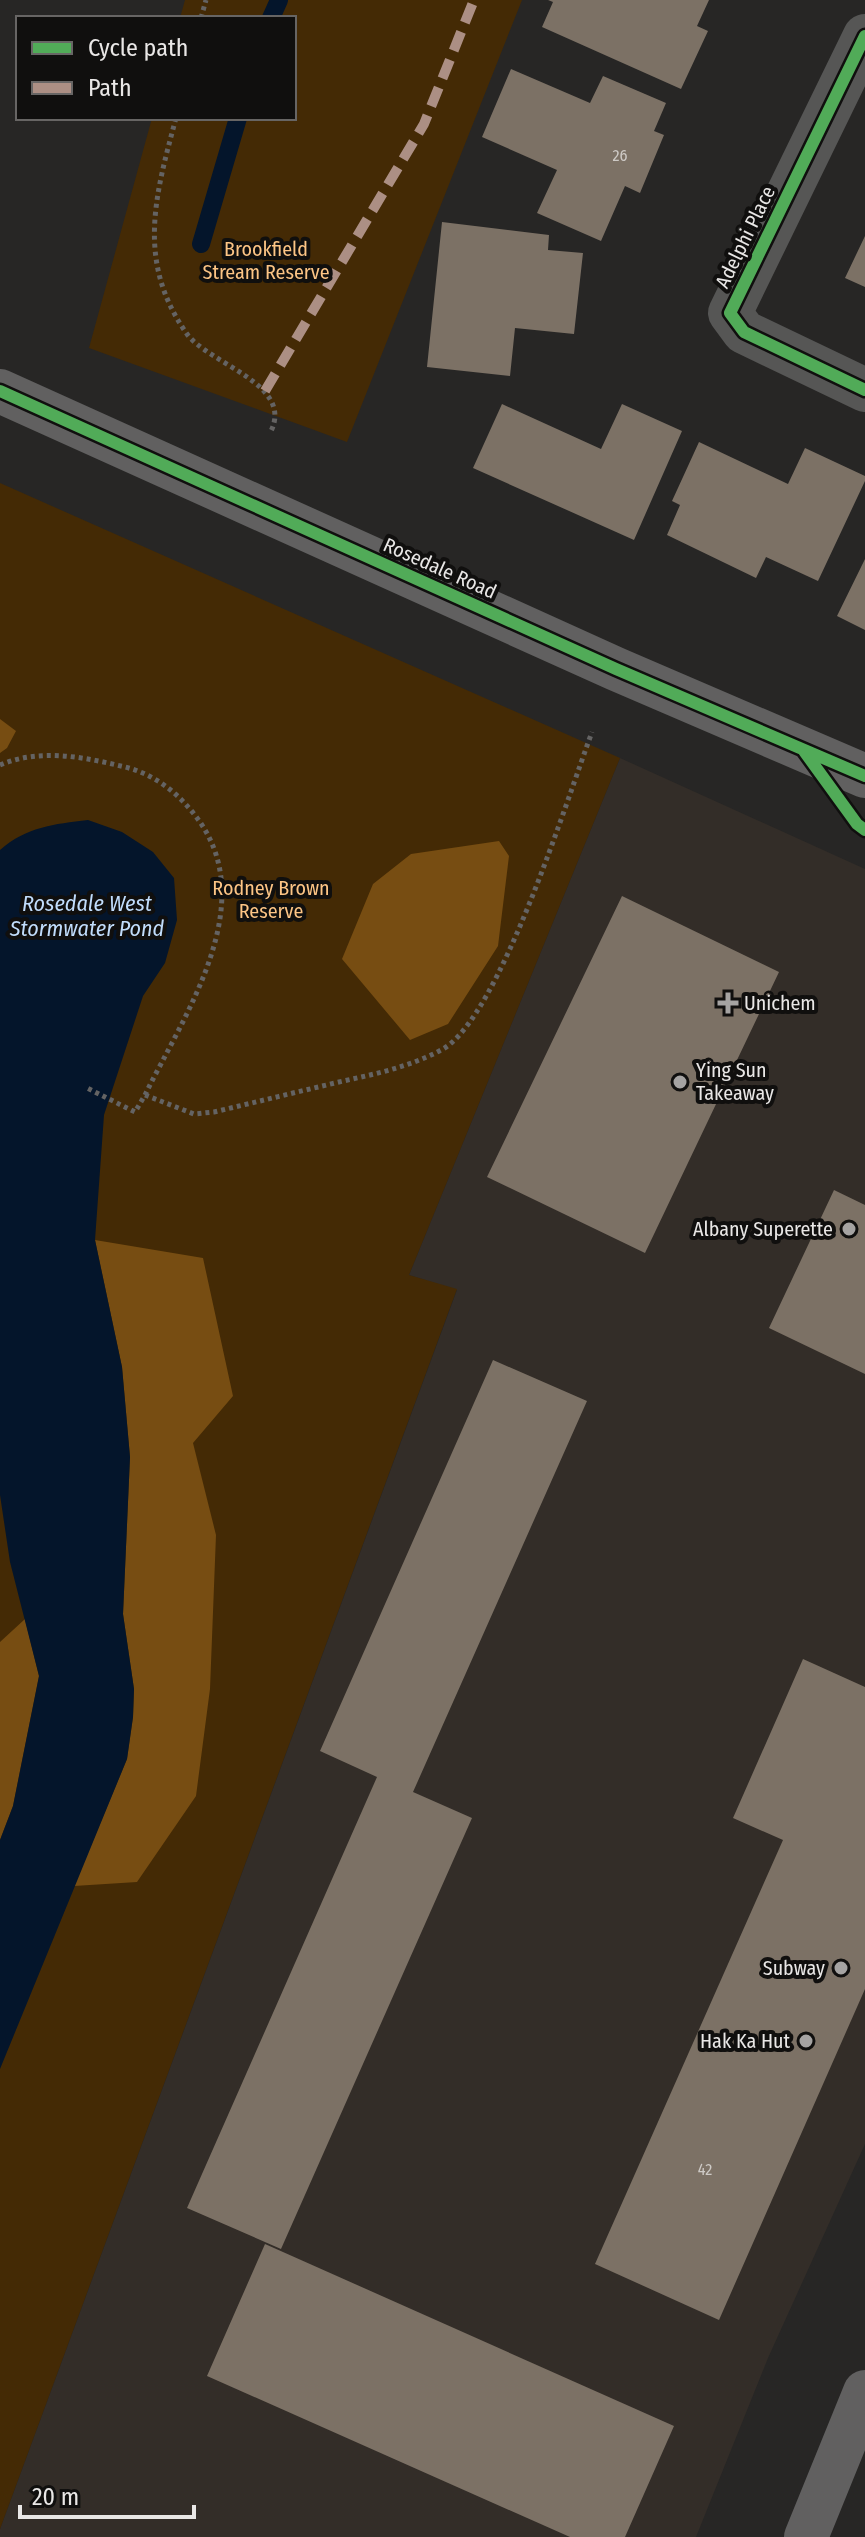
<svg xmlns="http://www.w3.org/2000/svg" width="865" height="2537" viewBox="0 0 865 2537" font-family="'Fira Sans Condensed',sans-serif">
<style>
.built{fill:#332d28}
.green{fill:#442a05}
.forest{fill:#774d12}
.water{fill:#04152b}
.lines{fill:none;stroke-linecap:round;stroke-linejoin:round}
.stream{stroke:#04152b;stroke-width:18}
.building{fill:#7c7165}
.path{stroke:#646363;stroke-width:5;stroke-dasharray:4 4;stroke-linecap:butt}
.street{stroke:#565655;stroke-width:44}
.secondary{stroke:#616060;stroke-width:44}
.quiet{stroke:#ac8f84;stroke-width:10;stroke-dasharray:20 10;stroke-linecap:butt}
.cycleway-casing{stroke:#100f0e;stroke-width:17}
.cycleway{stroke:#51ab58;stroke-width:12}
.poi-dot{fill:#a5a3a2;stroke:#100f0e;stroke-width:3}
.labels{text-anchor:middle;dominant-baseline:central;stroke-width:8;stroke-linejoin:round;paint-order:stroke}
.number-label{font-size:16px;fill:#cecac6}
.street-label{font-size:20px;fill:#e9e7e6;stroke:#100f0e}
.park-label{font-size:20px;fill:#fdc585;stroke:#100f0e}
.poi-label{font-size:20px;fill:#e9e7e6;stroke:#100f0e;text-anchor:end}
.water-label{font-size:22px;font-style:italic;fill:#c1ddfc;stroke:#100f0e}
</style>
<rect width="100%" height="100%" fill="#272625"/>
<path class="built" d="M 620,758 L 865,869 L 865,2144 L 768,2358 L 696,2537 L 0,2537 L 0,2529 L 457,1290 L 409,1275 Z"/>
<path class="green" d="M 185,0 L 522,0 L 347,442 L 89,348 L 152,118 L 294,118 L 294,18 L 180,18 Z
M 0,483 L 620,758 L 409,1275 L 457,1289 L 0,2529 Z"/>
<path class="forest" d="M 0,719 L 16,731 L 7,748 L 0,753 Z
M 499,841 L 509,856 L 498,946 L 448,1024 L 410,1040 L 342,959 L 373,884 L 411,854 Z
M 95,1240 L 203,1258 L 233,1396 L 193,1443 L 216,1535 L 210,1689 L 196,1796 L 137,1882 L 74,1886 L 127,1759 L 133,1717 L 134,1689 L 123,1614 L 130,1457 L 122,1367 Z
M 25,1619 L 39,1676 L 13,1806 L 0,1840 L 0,1642 Z"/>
<path class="water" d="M 88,820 L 122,832 L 153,852 L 174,878 L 177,920 L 165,963 L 143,996 L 104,1115 L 95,1240 L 122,1367 L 130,1457 L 123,1614 L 134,1689 L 133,1717 L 127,1759 L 0,2069 L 0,1840 L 13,1806 L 39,1676 L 10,1562 L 0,1495 L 0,850 C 26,827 54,824 88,820 Z"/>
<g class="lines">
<path class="stream" d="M 271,18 L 279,0
M 201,244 L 238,118"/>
</g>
<path class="building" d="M 548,0 L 709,0 L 697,26 L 708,31 L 681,89 L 542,27 L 553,2 Z
M 511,69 L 590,103 L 603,76 L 666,103 L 654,131 L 664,135 L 640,193 L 625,186 L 601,241 L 537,213 L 557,170 L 482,137 Z
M 442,222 L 549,235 L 548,250 L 583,253 L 574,334 L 515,328 L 510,376 L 427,367 Z
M 865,236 L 865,287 L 845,278 Z
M 502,404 L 601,449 L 622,404 L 682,431 L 634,540 L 473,468 Z
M 699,442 L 788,484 L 805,448 L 865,476 L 865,481 L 818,581 L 766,557 L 756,578 L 667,535 L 680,505 L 672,501 Z
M 865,559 L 865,630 L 837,616 Z
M 622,896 L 779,972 L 645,1253 L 487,1177 Z
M 834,1190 L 865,1205 L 865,1374 L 769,1328 Z
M 493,1360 L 587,1401 L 413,1792 L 472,1818 L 281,2249 L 187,2208 L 377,1777 L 320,1751 Z
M 803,1659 L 865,1687 L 865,1989 L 719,2320 L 595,2264 L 783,1840 L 733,1818 Z
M 265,2244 L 674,2426 L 625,2537 L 570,2537 L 207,2376 Z"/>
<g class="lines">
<path class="path" d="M 201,18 L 206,0
M 176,118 C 155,196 136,262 187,334 C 209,364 294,384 271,431
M 0,765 C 40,748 84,757 125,767 C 153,774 176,791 194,814 C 264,901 185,1013 145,1095 L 135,1112 L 87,1088
M 145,1095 L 194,1114 L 214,1112 C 256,1102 297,1092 339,1082 C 375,1074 410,1067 443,1049 C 500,1016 567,799 592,732"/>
<path class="street" d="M 865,36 L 730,313 L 744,332 L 865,390"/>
<path class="secondary" d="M 0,391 L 616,669 L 865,776
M 806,2537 L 865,2392"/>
<path class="quiet" d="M 265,391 L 424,124 L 474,0"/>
<defs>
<path id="cycleway" d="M 865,36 L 730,313 L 744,332 L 865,390
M 0,391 L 616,669 L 865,776
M 804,751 L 857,824 L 865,830"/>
</defs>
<use href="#cycleway" class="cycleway-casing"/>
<use href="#cycleway" class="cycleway"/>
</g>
<g class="poi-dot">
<path d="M724 991h8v8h8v8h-8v8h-8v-8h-8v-8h8z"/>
<circle cx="680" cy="1082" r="8"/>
<circle cx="849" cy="1229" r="8"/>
<circle cx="841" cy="1968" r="8"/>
<circle cx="806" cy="2041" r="8"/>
</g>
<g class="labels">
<g class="number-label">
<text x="620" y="155">26</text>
<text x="705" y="2169">42</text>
</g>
<g class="street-label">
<text transform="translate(745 237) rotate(-64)">Adelphi Place</text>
<text transform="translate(440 568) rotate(24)">Rosedale Road</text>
</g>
<g class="park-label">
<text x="266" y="249">Brookfield<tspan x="266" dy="23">Stream Reserve</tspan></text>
<text x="271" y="888">Rodney Brown<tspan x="271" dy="23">Reserve</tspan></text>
</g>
<g class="poi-label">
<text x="744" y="1003" text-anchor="start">Unichem</text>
<text x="696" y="1070" text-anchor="start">Ying Sun<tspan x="696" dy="23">Takeaway</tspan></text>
<text x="833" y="1229">Albany Superette</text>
<text x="825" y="1968">Subway</text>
<text x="790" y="2041">Hak Ka Hut</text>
</g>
<g class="water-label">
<text x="87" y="903">Rosedale West<tspan x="87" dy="25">Stormwater Pond</tspan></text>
</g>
</g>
<rect x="16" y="16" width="280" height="104" fill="#100f0e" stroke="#676564" stroke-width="2"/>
<rect x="32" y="42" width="40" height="12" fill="#51ab58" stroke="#676564" stroke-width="2"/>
<text x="88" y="56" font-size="24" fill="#e9e7e6">Cycle path</text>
<rect x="32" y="82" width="40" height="12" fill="#ac8f84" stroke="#676564" stroke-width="2"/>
<text x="88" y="96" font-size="24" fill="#e9e7e6">Path</text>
<path d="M20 2505v12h174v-12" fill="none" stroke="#e9e7e6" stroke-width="4"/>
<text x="32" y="2505" font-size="24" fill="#e9e7e6" stroke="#100f0e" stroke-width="6" paint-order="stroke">20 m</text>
</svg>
